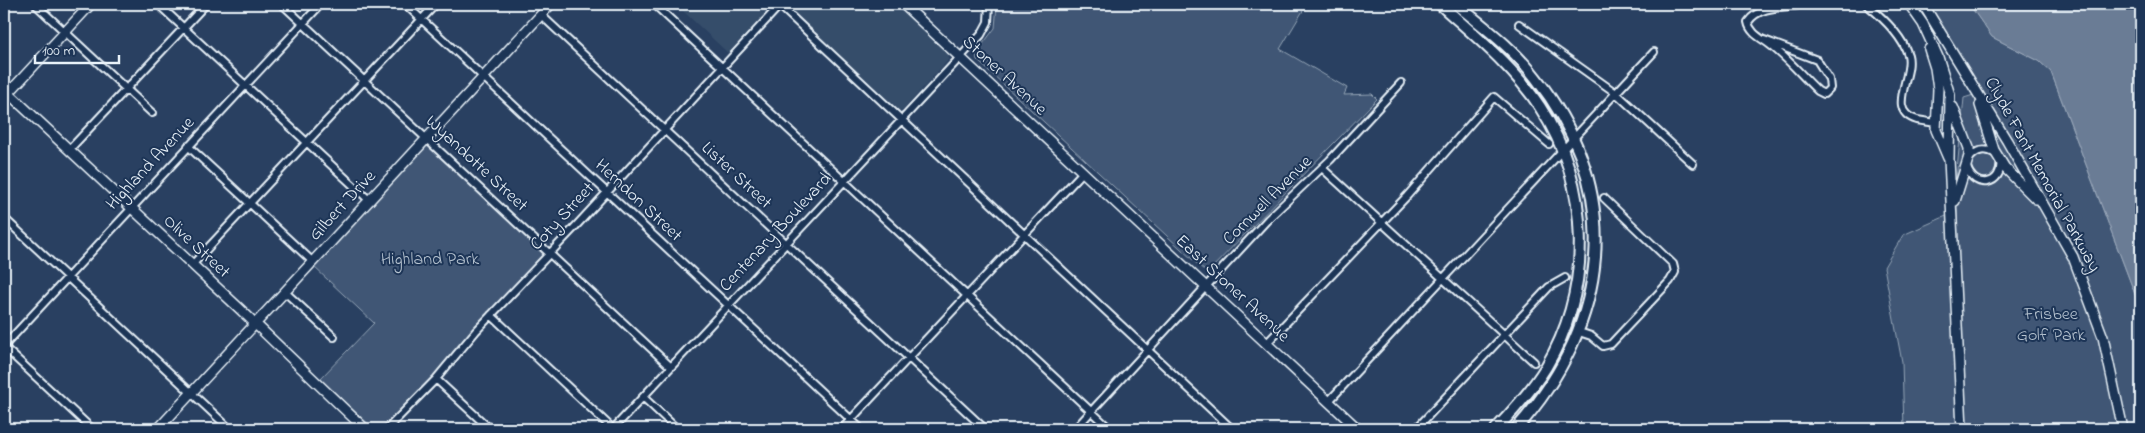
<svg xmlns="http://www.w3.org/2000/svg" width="2145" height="433" viewBox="0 0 2145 433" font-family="'Indie Flower',sans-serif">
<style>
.built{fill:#364d6b}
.green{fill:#415774;stroke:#94a4b6}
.water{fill:#6b7c95;stroke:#9dabbd}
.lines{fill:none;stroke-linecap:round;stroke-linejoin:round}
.street-casing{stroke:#e8f1f8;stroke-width:10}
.secondary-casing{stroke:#e8f1f8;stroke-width:12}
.primary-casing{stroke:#e8f1f8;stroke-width:14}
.street{stroke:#1d3557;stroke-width:6}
.secondary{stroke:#1d3557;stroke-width:9}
.primary{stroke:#1d3557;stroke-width:10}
.labels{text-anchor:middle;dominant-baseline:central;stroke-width:4;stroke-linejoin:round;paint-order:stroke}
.street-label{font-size:18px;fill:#e8f1f8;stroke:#1d3557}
.park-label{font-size:18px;fill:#b6c3d0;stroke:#1d3557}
</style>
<rect width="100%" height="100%" fill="#294061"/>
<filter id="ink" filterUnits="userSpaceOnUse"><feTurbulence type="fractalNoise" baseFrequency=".02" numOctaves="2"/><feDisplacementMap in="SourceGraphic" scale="10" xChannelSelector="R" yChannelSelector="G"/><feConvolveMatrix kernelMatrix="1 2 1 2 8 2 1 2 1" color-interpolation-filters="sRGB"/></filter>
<g filter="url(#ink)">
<path class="built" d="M 688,4 L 774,4 L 728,53 L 682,10 Z
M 785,4 L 895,4 L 947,52 L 949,59 L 903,110 L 899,110 Z"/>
<path class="green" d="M 997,4 L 1307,4 L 1280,49 L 1347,88 L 1344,95 L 1372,94 L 1377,99 L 1207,273 L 977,60 L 976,53 L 995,28 Z
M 1929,4 L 1969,4 L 1992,37 L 2039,61 L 2051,72 L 2141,310 L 2141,429 L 1964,429 L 1956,180 L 1964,98 L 1983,92 Z
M 428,143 L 548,254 L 383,429 L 374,429 L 320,379 L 374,323 L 313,266 Z
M 1953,213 L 1958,429 L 1904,429 L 1902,362 L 1884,267 L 1903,235 Z"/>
<path class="water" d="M 1969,4 L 2141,4 L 2141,310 L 2051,72 L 2039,61 L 1992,37 Z"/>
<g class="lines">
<defs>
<path id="street" d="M 35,4 L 152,113
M 158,4 L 370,201
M 282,4 L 671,367
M 405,4 L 861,429
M 654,4 L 1110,429
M 1866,4 C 1882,17 1902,35 1908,55 C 1914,76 1885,111 1917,120 C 1923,121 1930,122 1936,123
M 779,5 L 1232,429
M 541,15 L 985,429
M 1519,24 L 1616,93 L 1693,164
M 1764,40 L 1817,60 L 1829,79 L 1830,88 L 1824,94 L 1818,91 C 1802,76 1788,58 1769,44 C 1761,38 1750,33 1748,22 C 1760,4 1787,8 1806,4
M 188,146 L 313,262
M 69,150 L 206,4
M 1969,159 C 1977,149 1985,148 1996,154
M 1967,167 C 1974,191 2004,185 2000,161
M 1322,168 L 1534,362
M 4,218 L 230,429
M 192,265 L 436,4
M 285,292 L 334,337
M 491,315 L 613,429
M 1579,332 L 1591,336 L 1603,346 L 1611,344 L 1670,281 L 1675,272 L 1673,264 L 1604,198
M 1266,344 L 1407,196 L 1494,97 L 1549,144
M 4,346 L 321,4
M 4,347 L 92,429
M 436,379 L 490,429
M 643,397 L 677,429
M 1329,401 L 1654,52
M 387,429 L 436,379 L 476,331 L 574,228 L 781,4
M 613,429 L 981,35 L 988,22 L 989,4
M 842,429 L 1083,172
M 1075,429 L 1268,219 L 1330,160 L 1401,83
M 1416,429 L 1549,287 L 1565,278"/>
<path id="secondary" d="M 903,4 L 1358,429
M 1909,4 L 1923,24 L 1938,57 L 1950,95 L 1949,159 L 1962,429
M 1923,4 L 2007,141 L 2073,257 L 2103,337 L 2123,429
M 1929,49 L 1935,68 L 1938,89 L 1936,130 L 1948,158
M 4,89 L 240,309 L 365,429
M 4,98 L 91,4
M 1980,105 L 1994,150 L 2005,168 L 2036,199
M 1953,107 L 1969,148 L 1969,156 L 1955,201
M 158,429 L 551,4"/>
<path id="primary" d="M 1440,4 C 1475,36 1514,67 1540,107 C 1591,185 1593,288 1546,367 C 1532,390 1514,410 1496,429
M 1456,4 C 1484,27 1514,49 1536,78 C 1626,193 1610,324 1516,429"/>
</defs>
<use href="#street" class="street-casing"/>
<use href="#secondary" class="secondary-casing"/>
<use href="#primary" class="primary-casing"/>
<use href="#street" class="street"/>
<use href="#secondary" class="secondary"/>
<use href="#primary" class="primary"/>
</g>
</g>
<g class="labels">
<g class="street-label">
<text transform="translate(1004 76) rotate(43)">Stoner Avenue</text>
<text transform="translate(151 164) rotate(-47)">Highland Avenue</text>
<text transform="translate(476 164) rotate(43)">Wyandotte Street</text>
<text transform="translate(2042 175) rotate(61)">Clyde Fant Memorial Parkway</text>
<text transform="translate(736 176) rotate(43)">Lister Street</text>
<text transform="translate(638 201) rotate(43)">Herndon Street</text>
<text transform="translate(1268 201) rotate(-45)">Cornwell Avenue</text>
<text transform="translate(343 206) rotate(-47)">Gilbert Drive</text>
<text transform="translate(563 217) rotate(-47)">Coty Street</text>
<text transform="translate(776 233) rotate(-47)">Centenary Boulevard</text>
<text transform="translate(196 247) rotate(43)">Olive Street</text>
<text transform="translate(1232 289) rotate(43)">East Stoner Avenue</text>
</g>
<g class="park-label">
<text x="430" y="260">Highland Park</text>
<text x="2051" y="315">Frisbee<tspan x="2051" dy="21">Golf Park</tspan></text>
</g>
</g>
<rect width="2145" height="433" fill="none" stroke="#1d3557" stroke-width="20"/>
<rect x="10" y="10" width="2125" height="413" fill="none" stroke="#e8f1f8" stroke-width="2" filter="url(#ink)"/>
<path d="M35 55v8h84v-8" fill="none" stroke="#e8f1f8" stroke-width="2.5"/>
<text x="42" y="55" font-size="15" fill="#e8f1f8" stroke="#1d3557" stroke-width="4" paint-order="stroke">100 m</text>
</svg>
